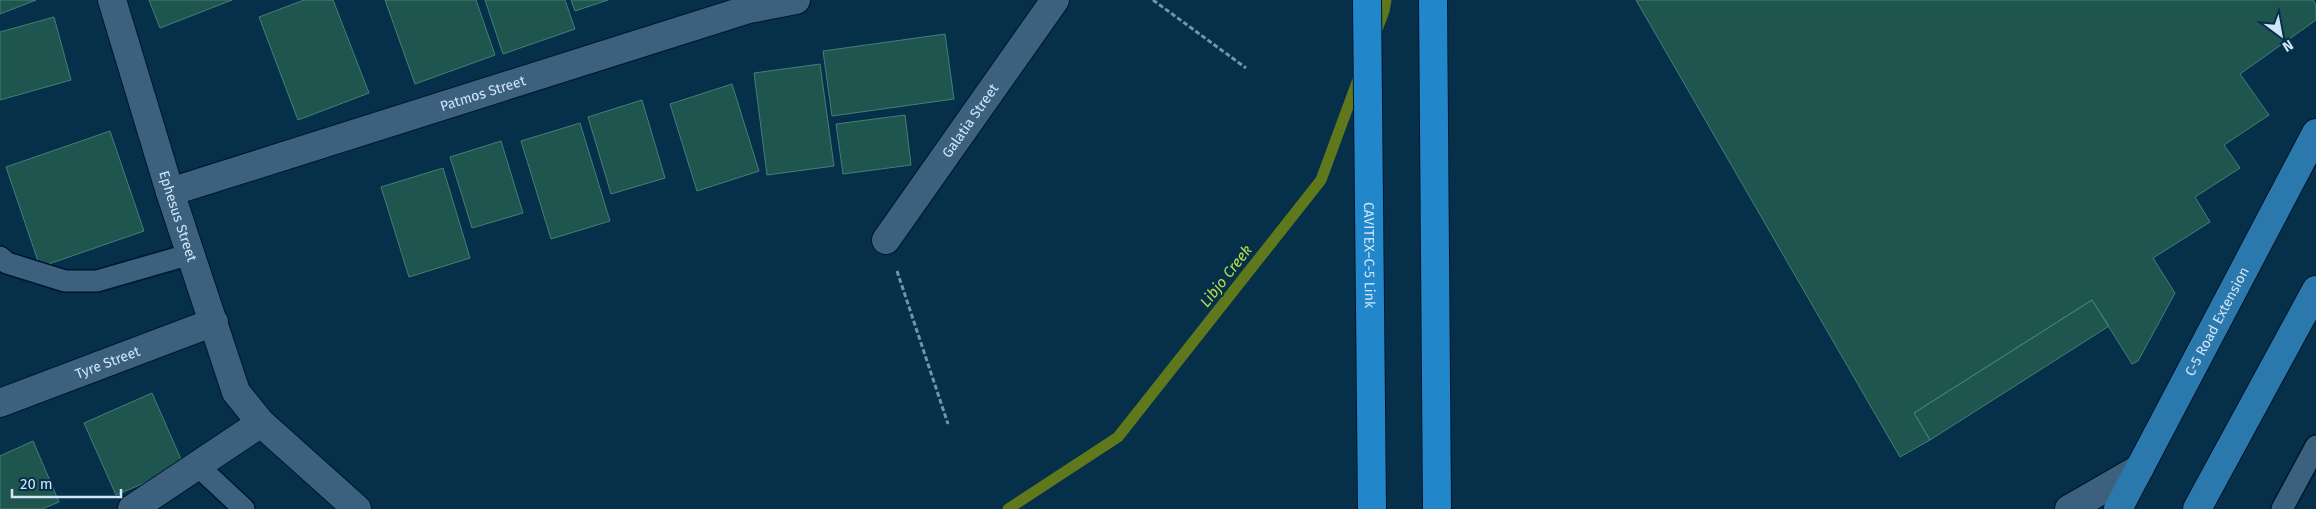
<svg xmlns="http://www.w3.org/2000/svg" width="2316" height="509" viewBox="0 0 2316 509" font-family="'Fira Sans',sans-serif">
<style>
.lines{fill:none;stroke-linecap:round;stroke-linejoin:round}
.stream{stroke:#60781c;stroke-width:11}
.building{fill:#1e564f;stroke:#438077}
.lane-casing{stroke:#00162a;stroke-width:24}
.street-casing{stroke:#00162a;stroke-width:30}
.primary-casing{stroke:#00162a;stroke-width:30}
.highway-casing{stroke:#00162a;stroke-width:30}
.path{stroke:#7492a8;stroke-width:3;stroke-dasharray:5 2.5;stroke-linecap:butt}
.lane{stroke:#3b617f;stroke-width:21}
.street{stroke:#3b617f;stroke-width:28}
.primary{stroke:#2b78ac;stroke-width:28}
.highway{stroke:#2187ca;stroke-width:28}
.labels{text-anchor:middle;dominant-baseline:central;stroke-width:4;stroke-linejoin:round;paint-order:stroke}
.street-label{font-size:14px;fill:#d1e6f8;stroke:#062f4a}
.water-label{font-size:15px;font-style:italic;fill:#b7e04b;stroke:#062f4a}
</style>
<rect width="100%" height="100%" fill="#062f4a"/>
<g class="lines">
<path class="stream" d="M 1376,32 L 1384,11 L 1386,0
M 1008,509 L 1118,437 L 1321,180 L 1359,77"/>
</g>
<path class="building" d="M 0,0 L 36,0 L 0,14 Z
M 149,0 L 232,0 L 160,28 Z
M 304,0 L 333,0 L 369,93 L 298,120 L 259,17 Z
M 385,0 L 476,0 L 495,55 L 415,84 Z
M 485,0 L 565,0 L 575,29 L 503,54 Z
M 571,0 L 608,0 L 575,11 Z
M 1636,0 L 2313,0 L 2316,5 L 2316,20 L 2240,74 L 2269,115 L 2224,145 L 2240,168 L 2195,197 L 2210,222 L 2153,258 L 2175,293 L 2138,361 L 2132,364 L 2092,300 L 1914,413 L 1930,440 L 1900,457 Z
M 54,17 L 71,80 L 0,100 L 0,32 Z
M 945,34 L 954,99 L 832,116 L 823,51 Z
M 820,64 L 834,166 L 767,175 L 754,73 Z
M 732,84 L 759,171 L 697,191 L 670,104 Z
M 642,100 L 665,178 L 611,194 L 588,117 Z
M 905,115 L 911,165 L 843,174 L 836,124 Z
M 580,123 L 610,221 L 551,239 L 521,141 Z
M 110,131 L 144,231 L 40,267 L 6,167 Z
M 501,141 L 523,213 L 472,228 L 450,157 Z
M 443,168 L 470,258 L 409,277 L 381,187 Z
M 2092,300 L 2109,326 L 1930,440 L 1914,413 Z
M 152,393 L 184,466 L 116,495 L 84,423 Z
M 33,441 L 59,502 L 42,509 L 0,509 L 0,456 Z"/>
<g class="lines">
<defs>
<path id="lane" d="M 0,257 L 7,263 L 65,281 L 97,281 L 191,254
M 198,466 L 244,509
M 2282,509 L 2316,446"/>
<g id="street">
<path id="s1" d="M 112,0 L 170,192 L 236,392 L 261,423 L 357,509"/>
<path id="s2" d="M 170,192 L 749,9 L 796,0"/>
<path id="s3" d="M 886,240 L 1055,0"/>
<path id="s4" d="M 0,403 L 214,322"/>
<path d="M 132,509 L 261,423"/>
<path d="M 2069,509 L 2140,468"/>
</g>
<g id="primary">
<path id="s5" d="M 2118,509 L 2316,133"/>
<path d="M 2197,509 L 2316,290"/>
</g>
<g id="highway">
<path id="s6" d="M 1367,0 L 1372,509"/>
<path d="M 1433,0 L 1437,509"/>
</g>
</defs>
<use href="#lane" class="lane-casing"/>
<use href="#street" class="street-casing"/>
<use href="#primary" class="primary-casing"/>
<use href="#highway" class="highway-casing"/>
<path class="path" d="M 1153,0 L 1246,68
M 897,271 L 948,424"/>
<use href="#lane" class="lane"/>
<use href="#street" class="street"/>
<use href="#primary" class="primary"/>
<use href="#highway" class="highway"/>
</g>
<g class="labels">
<g class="street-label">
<text stroke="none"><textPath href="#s2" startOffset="328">Patmos Street</textPath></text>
<text stroke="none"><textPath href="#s3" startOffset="146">Galatia Street</textPath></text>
<text stroke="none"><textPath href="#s1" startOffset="226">Ephesus Street</textPath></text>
<text stroke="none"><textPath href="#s6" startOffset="255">CAVITEX–C-5 Link</textPath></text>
<text stroke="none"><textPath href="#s5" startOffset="212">C-5 Road Extension</textPath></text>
<text stroke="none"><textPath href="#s4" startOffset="115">Tyre Street</textPath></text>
</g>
<g class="water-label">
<text transform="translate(1226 276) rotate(-52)">Libjo Creek</text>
</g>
</g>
<g transform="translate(2281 35) rotate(148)" stroke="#062f4a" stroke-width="4" paint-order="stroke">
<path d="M0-4L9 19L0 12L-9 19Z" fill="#d1e6f8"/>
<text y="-8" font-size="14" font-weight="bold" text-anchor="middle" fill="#d1e6f8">N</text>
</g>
<path d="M12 489v8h109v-8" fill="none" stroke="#d1e6f8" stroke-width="2.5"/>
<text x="20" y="489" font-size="15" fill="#d1e6f8" stroke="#062f4a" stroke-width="4" paint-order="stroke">20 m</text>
</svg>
